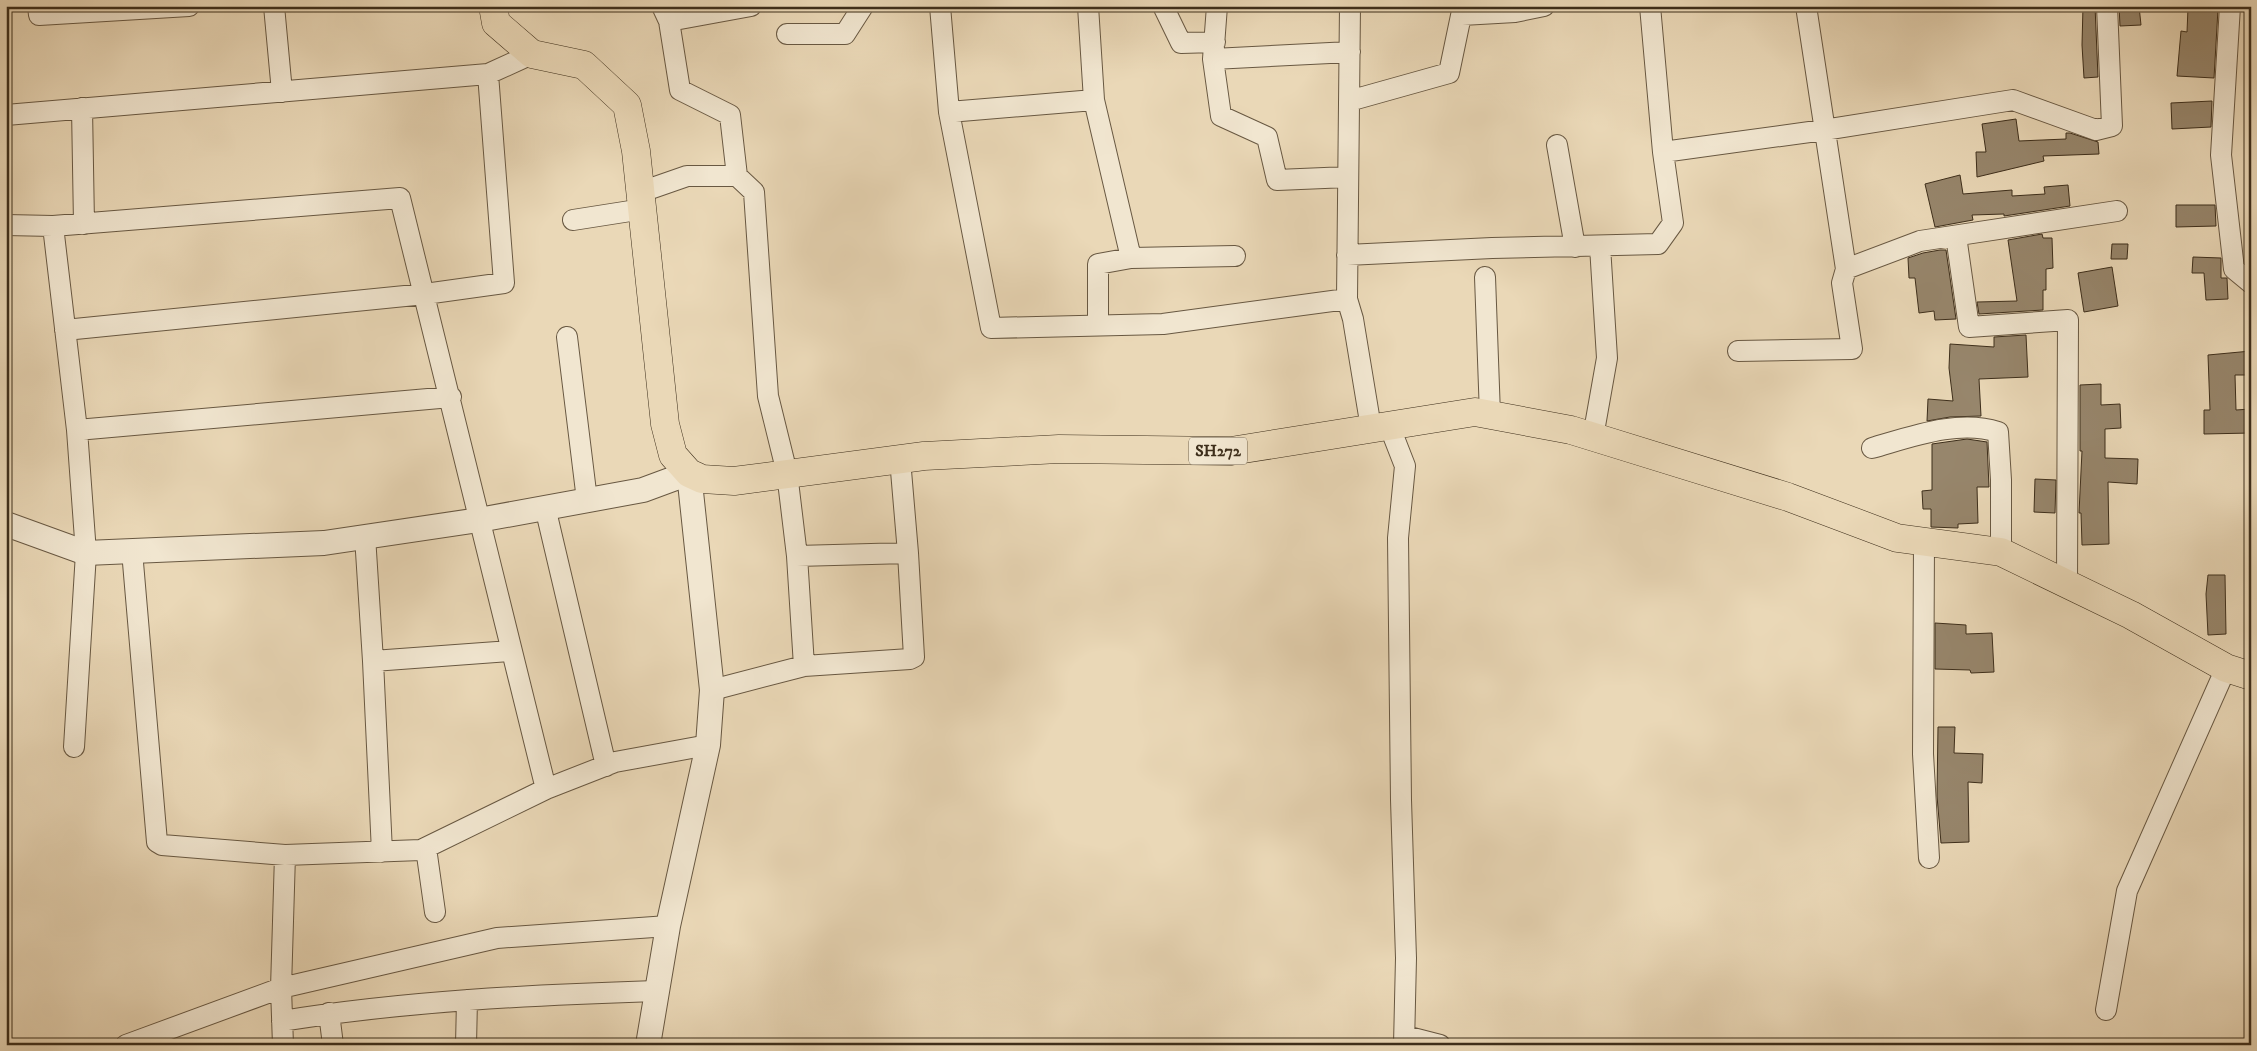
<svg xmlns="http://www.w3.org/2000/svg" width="2257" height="1051" viewBox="0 0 2257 1051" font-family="'IM FELL DW Pica',serif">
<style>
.building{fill:#97866c;stroke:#3d2e1b}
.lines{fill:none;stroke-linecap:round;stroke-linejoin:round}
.minor-casing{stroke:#685842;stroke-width:22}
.tertiary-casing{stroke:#685842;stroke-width:26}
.primary-casing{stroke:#3d2e1b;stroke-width:29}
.minor{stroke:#f1e6d0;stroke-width:20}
.tertiary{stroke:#f1e6d0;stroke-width:24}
.primary{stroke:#ead8b7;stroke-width:28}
.labels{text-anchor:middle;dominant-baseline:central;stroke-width:4;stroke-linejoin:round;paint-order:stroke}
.shield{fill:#f1e6d0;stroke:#736551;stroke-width:1}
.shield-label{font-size:16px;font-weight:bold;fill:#3d2e1b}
</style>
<rect width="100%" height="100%" fill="#ead8b7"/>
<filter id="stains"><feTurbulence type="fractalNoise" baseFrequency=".004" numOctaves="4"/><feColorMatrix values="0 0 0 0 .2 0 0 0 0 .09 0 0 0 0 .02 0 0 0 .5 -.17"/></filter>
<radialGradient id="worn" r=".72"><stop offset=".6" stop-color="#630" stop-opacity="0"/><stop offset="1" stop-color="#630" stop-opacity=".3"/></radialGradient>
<path class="building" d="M 2083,6 L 2095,6 L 2098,77 L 2084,78 L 2082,45 Z
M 2119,6 L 2139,6 L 2141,25 L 2120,26 Z
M 2188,8 L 2218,9 L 2214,78 L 2177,76 L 2181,31 L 2187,32 Z
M 2212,101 L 2211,127 L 2172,129 L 2171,103 Z
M 2016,119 L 2019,141 L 2066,139 L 2066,133 L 2070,133 L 2098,142 L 2099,154 L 2043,156 L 2044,161 L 1977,177 L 1976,152 L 1986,152 L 1982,124 Z
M 1960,175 L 1963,194 L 2012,190 L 2012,196 L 2045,194 L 2044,187 L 2068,185 L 2070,206 L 2004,216 L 2004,214 L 1972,215 L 1973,220 L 1935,227 L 1925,184 Z
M 2176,205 L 2215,205 L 2216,226 L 2176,227 Z
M 2042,234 L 2043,238 L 2052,238 L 2053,268 L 2046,269 L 2046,290 L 2043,290 L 2043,310 L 1979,314 L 1977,302 L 2017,301 L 2008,240 Z
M 2112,244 L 2128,244 L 2127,259 L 2111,259 Z
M 1940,250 L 1946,250 L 1956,319 L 1935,320 L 1934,311 L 1919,313 L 1915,278 L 1909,278 L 1908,258 L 1923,253 Z
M 2193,257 L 2221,258 L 2221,278 L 2227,278 L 2228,299 L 2206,300 L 2204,273 L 2192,273 Z
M 2112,267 L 2118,306 L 2084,312 L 2078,273 Z
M 2026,335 L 2028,377 L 1979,379 L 1981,416 L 1950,417 L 1927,421 L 1928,399 L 1953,401 L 1949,368 L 1950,344 L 1994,347 L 1994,337 Z
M 2251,351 L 2251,375 L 2235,375 L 2236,410 L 2251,409 L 2251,433 L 2204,434 L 2204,410 L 2210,410 L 2208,355 Z
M 2101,384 L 2101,405 L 2120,404 L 2121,428 L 2105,429 L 2105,458 L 2138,459 L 2137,484 L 2108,482 L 2109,544 L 2082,545 L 2081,513 L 2079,513 L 2082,451 L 2080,451 L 2080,385 Z
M 1967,439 L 1987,442 L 1989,487 L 1977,487 L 1978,523 L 1958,524 L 1958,528 L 1931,527 L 1931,509 L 1923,509 L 1922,491 L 1932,490 L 1932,444 Z
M 2035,479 L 2056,480 L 2055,513 L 2034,512 Z
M 2208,575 L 2225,575 L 2226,634 L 2208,635 L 2206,594 Z
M 1935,623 L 1966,625 L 1966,634 L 1992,633 L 1994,672 L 1971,673 L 1970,670 L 1935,669 Z
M 1938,727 L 1955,727 L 1954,753 L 1983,754 L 1982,783 L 1968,782 L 1969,842 L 1941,843 L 1937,796 Z"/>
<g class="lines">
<defs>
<path id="minor" d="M 38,6 L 39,15 L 189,6
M 274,6 L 282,92
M 662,6 L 669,21 L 680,90 L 730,115 L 737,176 L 754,192 L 768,396 L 787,473 L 797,556 L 804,666
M 940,6 L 949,112 L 991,328 L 1163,324 L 1347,299 L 1353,319 L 1371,428
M 1088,6 L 1094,100 L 1131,258
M 1163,6 L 1181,43 L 1215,42
M 1217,6 L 1213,59 L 1221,116 L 1267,137 L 1277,180 L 1348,177
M 2230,6 L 2221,155 L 2234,269 L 2251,283
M 1462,15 L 1515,12 L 1544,6
M 669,21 L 751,6
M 787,34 L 845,34 L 863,6
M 1213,59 L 1350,52
M 1349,101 L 1449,73 L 1463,6
M 82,108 L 84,224
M 949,112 L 1094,100
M 6,115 L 488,74 L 532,54
M 1557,145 L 1575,247
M 1663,152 L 1824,130 L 2013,100 L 2096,130 L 2112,126 L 2107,6
M 641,192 L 687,176 L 737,176
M 573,220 L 643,209
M 6,225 L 53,226
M 1956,236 L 1969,327 L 2068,320 L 2067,582
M 1347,255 L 1492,248 L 1658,244 L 1673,223 L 1663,152 L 1650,6
M 1846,269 L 1920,241 L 2117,211
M 1485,277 L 1490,415
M 1347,299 L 1350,6
M 1098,325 L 1098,264 L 1131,258 L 1235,256
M 65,330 L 425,294 L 504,283 L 488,74
M 567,337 L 587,500
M 1738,351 L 1852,349 L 1842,283 L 1846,269 L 1806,6
M 1389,425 L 1405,466 L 1398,538 L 1401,800 L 1406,958 L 1404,1045
M 77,430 L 451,397
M 1593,437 L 1607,358 L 1600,246
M 1872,448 C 1911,437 1958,419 1998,432 L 2001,480 L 2001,552
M 545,507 L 606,766
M 365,536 L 373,661 L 382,852
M 1924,542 L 1923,754 L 1929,858
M 132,551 L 157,842 L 162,845 L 285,855 L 421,850 L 546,789 L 615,762 L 708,745
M 797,556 L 908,553
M 373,661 L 511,651
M 712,690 L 804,666 L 910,659 L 914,657 L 908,553 L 900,459
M 74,747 L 86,553 L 77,430 L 53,226 L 400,198 L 546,789
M 426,848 L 435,912
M 2106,1010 L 2127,891 L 2226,668
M 329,1013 L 333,1045
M 282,1021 C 406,1001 531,995 656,991
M 1405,1036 L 1440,1045
M 126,1045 L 281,988 L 497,938 L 668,926
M 283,1045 L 281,988 L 285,855
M 466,1045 L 467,1000"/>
<path id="tertiary" d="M 6,524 L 86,553 L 324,543 L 479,520 L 643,490 L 689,473 L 712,690 L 708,745 L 668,926 L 648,1045"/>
<path id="primary" d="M 493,6 L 496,23 L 532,54 L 584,65 L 627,105 L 636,151 L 665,424 L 673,455 L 689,473 L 702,479 L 734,481 L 924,456 L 1059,449 L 1231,451 L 1475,412 L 1571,430 L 1788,497 L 1897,538 L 2001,552 L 2131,615 L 2226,668 L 2251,676"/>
</defs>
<use href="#minor" class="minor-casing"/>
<use href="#tertiary" class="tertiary-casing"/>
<use href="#primary" class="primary-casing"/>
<use href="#minor" class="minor"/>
<use href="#tertiary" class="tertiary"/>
<use href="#primary" class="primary"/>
</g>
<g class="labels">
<rect class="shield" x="1189" y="437.5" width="58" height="27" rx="4"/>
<g class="shield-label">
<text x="1218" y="451">SH272</text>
</g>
</g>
<rect width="2257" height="1051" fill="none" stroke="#ead8b7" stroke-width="25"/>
<rect x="8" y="8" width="2242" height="1036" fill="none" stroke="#3d2e1b" stroke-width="2.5"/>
<rect x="12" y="12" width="2232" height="1026" fill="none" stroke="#3d2e1b"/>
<rect width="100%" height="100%" filter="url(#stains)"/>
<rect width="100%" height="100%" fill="url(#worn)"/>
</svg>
